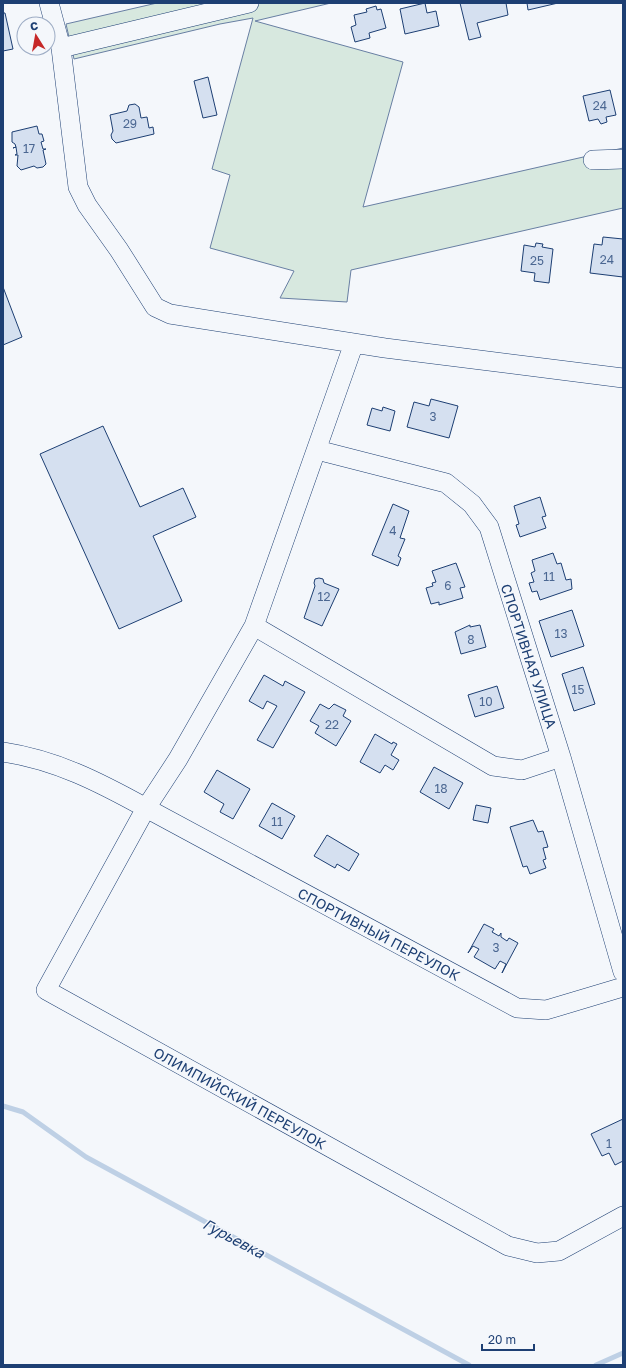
<svg xmlns="http://www.w3.org/2000/svg" width="626" height="1368" viewBox="0 0 626 1368" font-family="'Golos Text',sans-serif">
<style>
.green{fill:#d7e8df;stroke:#687fa3}
.lines{fill:none;stroke-linecap:round;stroke-linejoin:round}
.stream{stroke:#bed0e5;stroke-width:5}
.building{fill:#d5e0f0;stroke:#1d3f73}
.minor-casing{stroke:#1d3f73;stroke-width:20}
.minor{stroke:#f4f7fb;stroke-width:19}
.labels{text-anchor:middle;dominant-baseline:central;stroke-width:3;stroke-linejoin:round;paint-order:stroke}
.number-label{font-size:12px;fill:#4b6792}
.street-label{font-size:14px;fill:#1d3f73;stroke:#f4f7fb}
.water-label{font-size:15px;font-style:italic;fill:#1d3f73;stroke:#f4f7fb}
</style>
<rect width="100%" height="100%" fill="#f4f7fb"/>
<path class="green" d="M 157,3 L 331,3 L 255,21 L 403,62 L 363,207 L 623,148 L 623,208 L 351,270 L 347,302 L 280,298 L 294,271 L 210,248 L 230,175 L 212,169 L 253,18 L 220,24 L 74,59 L 66,24 Z"/>
<g class="lines">
<path class="stream" d="M 3,1106 L 23,1112 L 86,1157 L 469,1365
M 596,1365 L 623,1353"/>
</g>
<path class="building" d="M 425,3 L 427,13 L 436,11 L 439,26 L 405,34 L 400,9 Z
M 460,3 L 506,3 L 508,15 L 477,23 L 481,37 L 469,40 Z
M 527,3 L 558,3 L 528,10 Z
M 376,6 L 377,10 L 381,9 L 386,28 L 369,33 L 370,38 L 355,42 L 351,27 L 356,25 L 354,15 L 367,12 L 366,9 Z
M 3,13 L 5,13 L 13,49 L 3,51 Z
M 208,77 L 217,115 L 203,118 L 194,81 Z
M 610,90 L 616,115 L 606,117 L 607,122 L 601,124 L 598,119 L 589,121 L 583,96 Z
M 135,104 L 139,107 L 141,118 L 147,117 L 149,128 L 153,127 L 154,134 L 116,143 L 112,139 L 111,135 L 113,131 L 110,115 L 127,111 L 129,105 Z
M 37,126 L 39,134 L 42,134 L 44,141 L 41,142 L 43,149 L 46,149 L 43,150 L 46,164 L 43,167 L 37,168 L 34,166 L 21,170 L 17,166 L 18,155 L 15,155 L 17,154 L 16,147 L 13,148 L 16,147 L 15,144 L 12,142 L 12,132 Z
M 603,237 L 623,239 L 623,277 L 590,273 L 594,244 L 602,245 Z
M 536,243 L 543,244 L 542,247 L 553,249 L 549,283 L 534,281 L 535,273 L 521,271 L 524,245 L 535,247 Z
M 3,287 L 22,337 L 3,345 Z
M 431,399 L 458,406 L 449,438 L 407,427 L 414,402 L 429,406 Z
M 383,407 L 395,411 L 390,431 L 367,425 L 372,408 L 382,411 Z
M 103,426 L 140,507 L 183,488 L 196,517 L 153,536 L 182,601 L 119,629 L 40,454 Z
M 540,497 L 546,516 L 542,517 L 546,528 L 520,537 L 516,525 L 519,524 L 514,506 Z
M 393,504 L 409,511 L 400,538 L 405,539 L 398,556 L 401,558 L 398,566 L 372,555 Z
M 553,553 L 557,564 L 561,563 L 566,580 L 571,579 L 572,589 L 540,600 L 537,591 L 532,592 L 529,583 L 534,582 L 531,573 L 535,571 L 532,560 Z
M 456,563 L 465,587 L 460,588 L 463,598 L 439,605 L 439,602 L 431,604 L 426,588 L 433,586 L 432,583 L 436,582 L 432,571 Z
M 319,578 L 323,579 L 324,583 L 339,589 L 322,626 L 304,618 L 315,586 L 314,583 L 315,579 Z
M 572,610 L 584,646 L 551,657 L 539,621 Z
M 470,625 L 470,627 L 480,625 L 486,647 L 461,654 L 455,632 Z
M 583,667 L 595,704 L 574,711 L 562,674 Z
M 264,675 L 283,686 L 285,681 L 305,692 L 273,748 L 257,740 L 277,706 L 267,701 L 263,709 L 249,701 Z
M 497,686 L 504,708 L 475,717 L 468,695 Z
M 320,704 L 329,709 L 334,704 L 346,710 L 343,716 L 351,721 L 336,746 L 315,733 L 319,726 L 310,721 Z
M 375,734 L 392,744 L 393,742 L 397,744 L 391,755 L 399,760 L 393,770 L 385,765 L 380,773 L 360,762 Z
M 434,767 L 463,783 L 449,809 L 420,792 Z
M 217,770 L 250,789 L 233,819 L 220,812 L 224,804 L 204,792 Z
M 272,803 L 295,816 L 282,839 L 259,826 Z
M 476,805 L 491,808 L 488,823 L 473,820 Z
M 533,820 L 538,832 L 543,831 L 548,847 L 543,848 L 546,859 L 543,860 L 546,868 L 530,874 L 527,866 L 523,867 L 510,827 Z
M 327,835 L 359,854 L 349,871 L 337,864 L 335,868 L 314,856 Z
M 484,924 L 494,929 L 492,932 L 499,936 L 501,933 L 501,937 L 507,941 L 509,938 L 518,943 L 502,973 L 506,964 L 500,961 L 495,969 L 474,957 L 479,949 L 473,946 L 468,953 Z
M 623,1119 L 623,1161 L 615,1165 L 609,1153 L 602,1156 L 591,1134 Z"/>
<g class="lines">
<defs>
<path id="minor" d="M 49,3 L 61,48 L 78,187 L 87,205 L 119,250 L 155,307 L 170,314 L 385,348 L 623,378
M 61,48 L 249,3
M 593,160 L 623,159
M 317,450 L 446,483 L 472,504 L 489,527 L 561,757 L 623,972
M 254,626 L 493,766 L 522,770 L 561,757
M 3,752 C 56,760 99,782 146,808 L 178,759 L 254,626 L 354,343
M 623,987 L 546,1010 L 517,1008 L 146,808 L 46,990 L 508,1246 L 537,1253 L 559,1251 L 623,1216"/>
</defs>
<use href="#minor" class="minor-casing"/>
<use href="#minor" class="minor"/>
</g>
<g class="labels">
<g class="number-label">
<text x="600" y="105">24</text>
<text x="130" y="123">29</text>
<text x="29" y="148">17</text>
<text x="607" y="259">24</text>
<text x="537" y="260">25</text>
<text x="433" y="416">3</text>
<text x="393" y="530">4</text>
<text x="549" y="576">11</text>
<text x="448" y="585">6</text>
<text x="324" y="596">12</text>
<text x="561" y="633">13</text>
<text x="471" y="639">8</text>
<text x="578" y="689">15</text>
<text x="486" y="701">10</text>
<text x="332" y="724">22</text>
<text x="441" y="788">18</text>
<text x="277" y="821">11</text>
<text x="496" y="947">3</text>
<text x="609" y="1143">1</text>
</g>
<g class="street-label">
<text transform="translate(529 656) rotate(72)">СПОРТИВНАЯ УЛИЦА</text>
<text transform="translate(379 934) rotate(28)">СПОРТИВНЫЙ ПЕРЕУЛОК</text>
<text transform="translate(240 1098) rotate(29)">ОЛИМПИЙСКИЙ ПЕРЕУЛОК</text>
</g>
<g class="water-label">
<text transform="translate(234 1238) rotate(28)">Гурьевка</text>
</g>
</g>
<rect width="626" height="1368" fill="none" stroke="#1d3f73" stroke-width="8"/>
<g transform="translate(36 36) rotate(349)"><circle r="19" fill="#f4f7fb" stroke="#9eadc5"/>
<path d="M0-3L7 15L0 10L-7 15Z" fill="#c62828"/>
<text y="-6" font-size="11" font-weight="bold" text-anchor="middle" fill="#1d3f73">С</text>
</g>
<path d="M482 1344v6h52v-6" fill="none" stroke="#1d3f73" stroke-width="2"/>
<text x="488" y="1344" font-size="12" fill="#1d3f73" stroke="#f4f7fb" stroke-width="3" paint-order="stroke">20 m</text>
</svg>
